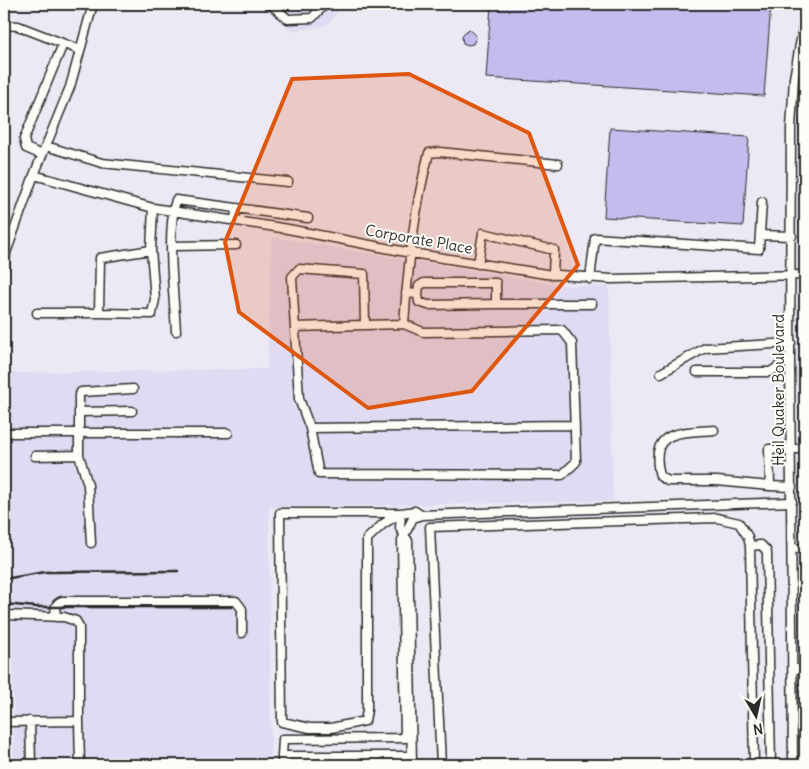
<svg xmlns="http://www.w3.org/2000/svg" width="809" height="769" viewBox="0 0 809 769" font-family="Delius,sans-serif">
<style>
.built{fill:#e0daf2}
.building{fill:#c5bbed;stroke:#2b2b2b}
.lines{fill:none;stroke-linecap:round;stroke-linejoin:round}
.minor-casing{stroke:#2b2b2b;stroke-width:11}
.minor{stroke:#fdfcf7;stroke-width:8}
.rail{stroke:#2b2b2b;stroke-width:2.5}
.marked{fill:#df570e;fill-opacity:0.2;stroke:#df570e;stroke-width:4;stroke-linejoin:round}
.labels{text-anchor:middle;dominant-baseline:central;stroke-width:4;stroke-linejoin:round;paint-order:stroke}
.street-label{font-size:15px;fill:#2b2b2b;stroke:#fdfcf7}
</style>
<rect width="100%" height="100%" fill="#ece8f4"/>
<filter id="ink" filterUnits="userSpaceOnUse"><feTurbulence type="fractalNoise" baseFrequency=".02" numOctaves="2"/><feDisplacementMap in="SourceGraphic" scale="10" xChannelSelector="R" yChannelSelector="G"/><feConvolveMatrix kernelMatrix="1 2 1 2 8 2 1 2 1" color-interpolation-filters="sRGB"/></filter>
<g filter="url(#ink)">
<path class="built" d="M 258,4 L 344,4 L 327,25 L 293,31 Z
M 800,125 L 805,125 L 805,268 L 802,268 Z
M 272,237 L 559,285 L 609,287 L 613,501 L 269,507 L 271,765 L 14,765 L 9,373 L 267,369 Z"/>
<path class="building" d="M 491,4 L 771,4 L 764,96 L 486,78 Z
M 469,29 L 475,34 L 476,38 L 473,44 L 468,45 L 463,43 L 462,38 L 463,34 Z
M 610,128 L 749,137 L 743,226 L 604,217 Z"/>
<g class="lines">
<defs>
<path id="minor" d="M 270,4 L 288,19 L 312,18 L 325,4
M 4,25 L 18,26 L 80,50
M 46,146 L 102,163 L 288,182
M 42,155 L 26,148 L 24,139 L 63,44
M 34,175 L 153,208 L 288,229 L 411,253 L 546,274 L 611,279 L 805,275
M 236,208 L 308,218
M 760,235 L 792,236
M 172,246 L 236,245
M 478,264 L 483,233 L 554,250 L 553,275
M 4,269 L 6,253 L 34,175 L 70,87 L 93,4
M 590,279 L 595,238 L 759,249 L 762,202
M 406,293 L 418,294 L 419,286 L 424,283 L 496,283 L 496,304 L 592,304
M 418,294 L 419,302 L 428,305 L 496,304
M 37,313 L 99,313 L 100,258 L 151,250 L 153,208
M 99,313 L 152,314 L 155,299 L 151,250
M 404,324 L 365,325 L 364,274 L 299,269 L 292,277 L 299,399 L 310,428 L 319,474 L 562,475 L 576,462 L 572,343 L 562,330 L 423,332 L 404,324 C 408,267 414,209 429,153 L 440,152 L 558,164
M 295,327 L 365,325
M 176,331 C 174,296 166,233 176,200 L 236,208 L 235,221
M 697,372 L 770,372 L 790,359
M 661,373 L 705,348 L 791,343
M 79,412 L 132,411
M 310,428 L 575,425
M 714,430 C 679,433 648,429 660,476 L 668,481 L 717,481 L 770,486
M 4,433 L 228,433
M 35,456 L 79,455
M 792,487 L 770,486 L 769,449 L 805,449
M 401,513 L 383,524 L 367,539 L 367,710 L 365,721 L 331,728 L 310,728 L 282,722 L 280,513 L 401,513 L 415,511 L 421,515
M 401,513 L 400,528 L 408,541 L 412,765
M 91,543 L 88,485 L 79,455 L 79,395 L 81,392 L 133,389
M 750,546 L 761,545 L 766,550 L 767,553 L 771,765
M 792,548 L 805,549
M 4,615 L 64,617 L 76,621 L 79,627 L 79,721 L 4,722
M 56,617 C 55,609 54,604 62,601 L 236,601 L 242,609 L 242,633
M 793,669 L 805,669
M 30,721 L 31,765
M 79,721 L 80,765
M 282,756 L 283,739 L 405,738 L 402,540 L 413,518 L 421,515 L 792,502
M 282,765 L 282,756 L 412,756
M 441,765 L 430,527 L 717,518 L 739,523 L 748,537 L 750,546 L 754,765
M 793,765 L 790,359 L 791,128 L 794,78 L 805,17"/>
</defs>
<use href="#minor" class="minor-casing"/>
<use href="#minor" class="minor"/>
<path class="rail" d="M 4,579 L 45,572 L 178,571
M 4,604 L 37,607 L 232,607"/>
</g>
</g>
<path class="marked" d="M 409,74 L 529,133 L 578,265 L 472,391 L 368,408 L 239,312 L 225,242 L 292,79 Z"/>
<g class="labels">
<g class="street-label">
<text transform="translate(419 239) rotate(10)">Corporate Place</text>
<text transform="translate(778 390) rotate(-90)">Heil Quaker Boulevard</text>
</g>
</g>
<rect width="809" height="769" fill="none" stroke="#fdfcf7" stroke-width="20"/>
<rect x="10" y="10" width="789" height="749" fill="none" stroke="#2b2b2b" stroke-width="2" filter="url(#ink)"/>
<g transform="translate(756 716) rotate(171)" stroke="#fdfcf7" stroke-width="4" paint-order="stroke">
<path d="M0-4L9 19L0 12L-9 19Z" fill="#2b2b2b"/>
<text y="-8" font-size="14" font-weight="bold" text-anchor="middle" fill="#2b2b2b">N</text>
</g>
</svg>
